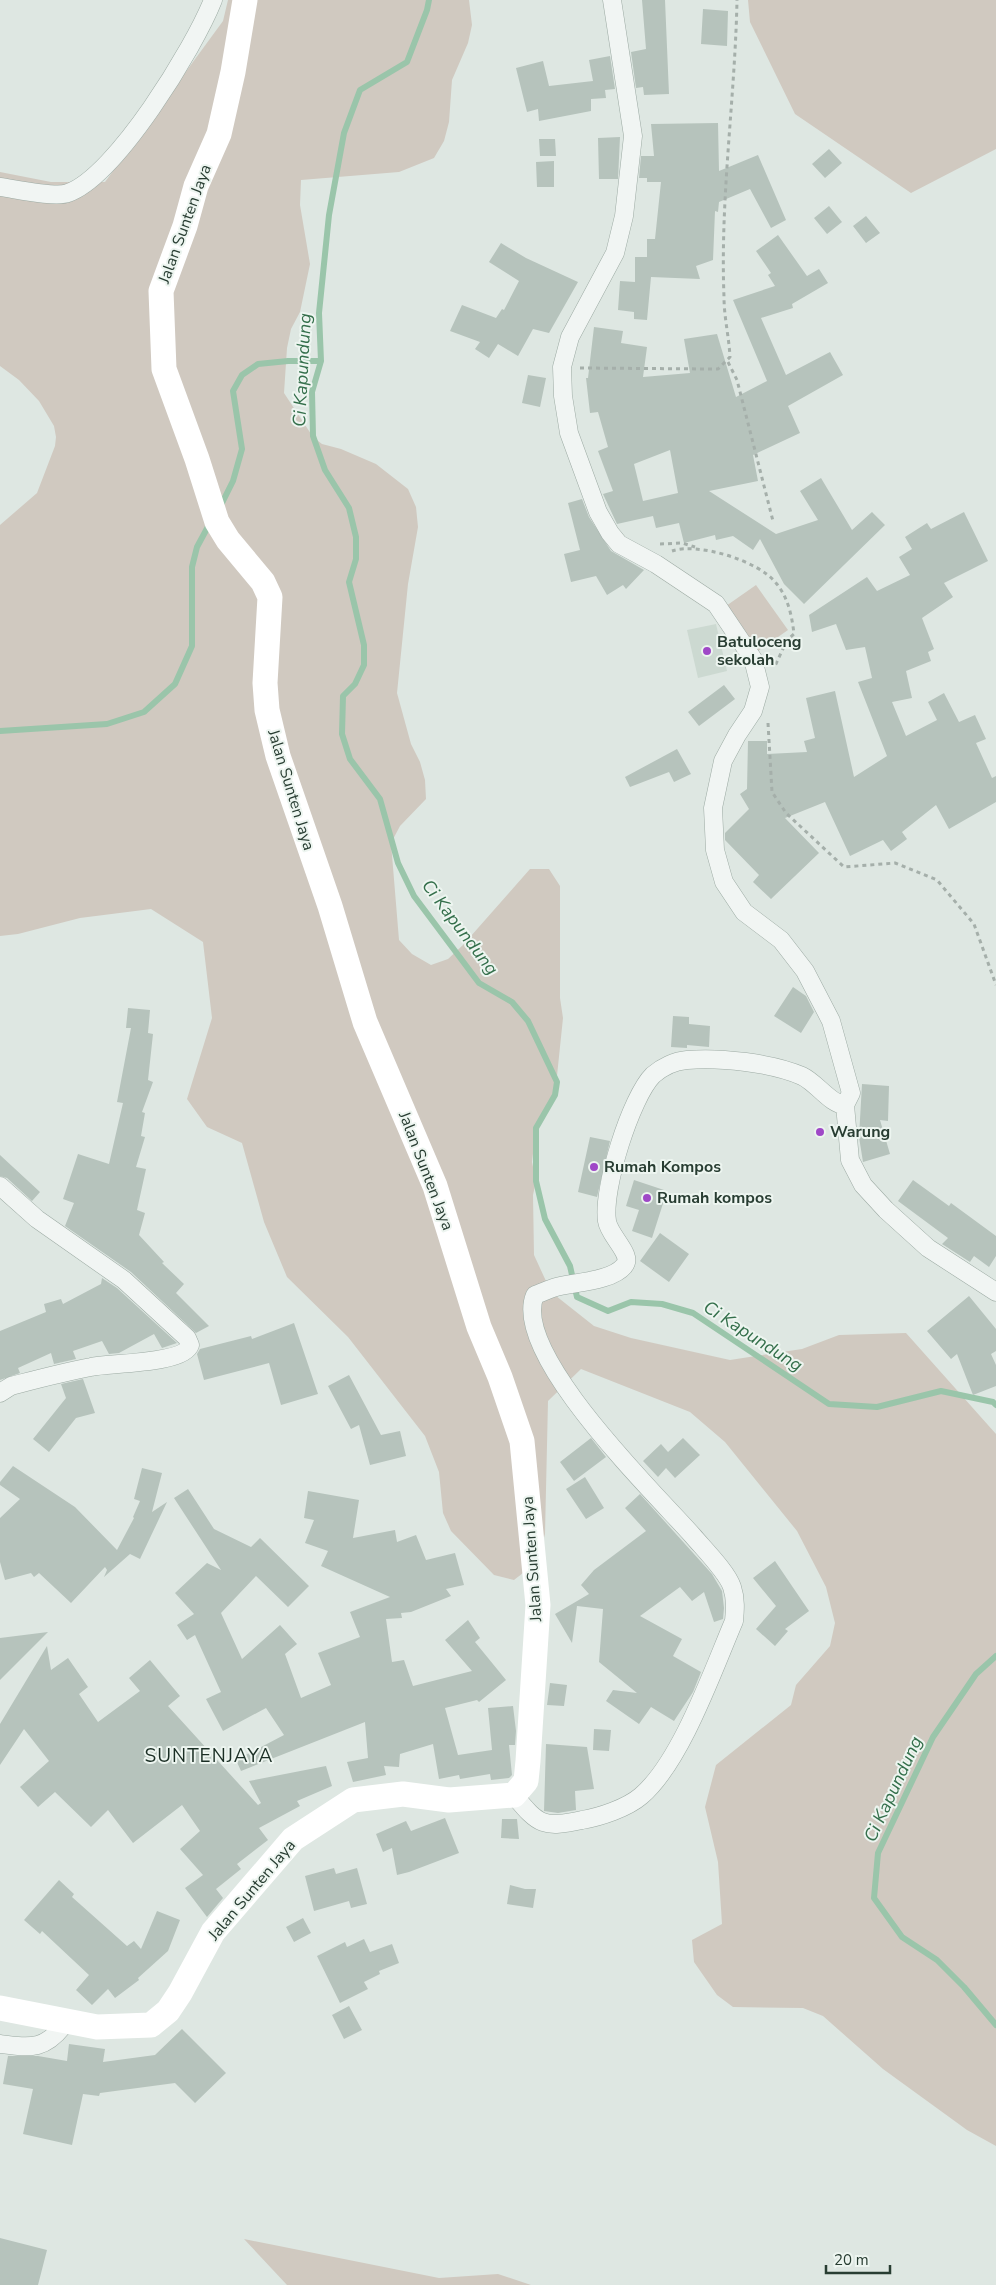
<svg xmlns="http://www.w3.org/2000/svg" width="996" height="2285" viewBox="0 0 996 2285" font-family="'Nunito Sans',sans-serif">
<style>
.built{fill:#ccd9d1}
.green{fill:#d0c9c0}
.lines{fill:none;stroke-linecap:round;stroke-linejoin:round}
.stream{stroke:#9ac5aa;stroke-width:6}
.building{fill:#b6c3bc;fill-rule:evenodd}
.street-casing{stroke:#9caaa3;stroke-width:19}
.path{stroke:#a5afaa;stroke-width:3;stroke-dasharray:4 4;stroke-linecap:butt}
.street{stroke:#f1f5f3;stroke-width:18}
.secondary{stroke:#fff;stroke-width:25}
.poi-dot{fill:#9f48c7;stroke:#edf5f0;stroke-width:2}
.labels{text-anchor:middle;dominant-baseline:central;stroke-width:4;stroke-linejoin:round;paint-order:stroke}
.street-label{font-size:16px;fill:#283d32;stroke:#edf5f0}
.poi-label{font-size:16px;font-weight:bold;fill:#283d32;stroke:#edf5f0;text-anchor:start}
.water-label{font-size:18px;font-style:italic;fill:#346f4b;stroke:#edf5f0}
.quarter-label{font-size:19px;letter-spacing:1px;fill:#1a2e24;stroke:#edf5f0}
</style>
<rect width="100%" height="100%" fill="#dee7e2"/>
<path class="built" d="M 716,624 L 727,671 L 698,678 L 687,630 Z"/>
<path class="green" d="M 228,0 L 469,0 L 472,25 L 468,43 L 452,80 L 449,122 L 444,141 L 434,158 L 399,172 L 301,180 L 300,205 L 310,264 L 300,312 L 291,329 L 287,348 L 284,393 L 313,437 L 322,444 L 341,449 L 376,464 L 408,489 L 416,507 L 418,527 L 408,584 L 397,693 L 411,744 L 420,762 L 425,780 L 426,799 L 400,826 L 391,843 L 399,940 L 412,954 L 431,965 L 448,959 L 463,945 L 530,869 L 549,869 L 560,886 L 560,998 L 563,1018 L 555,1095 L 536,1128 L 532,1162 L 536,1181 L 533,1195 L 534,1255 L 551,1292 L 594,1326 L 631,1338 L 730,1360 L 802,1349 L 839,1335 L 906,1333 L 996,1434 L 996,2146 L 967,2130 L 883,2069 L 823,2016 L 803,2008 L 733,2007 L 717,1995 L 694,1962 L 692,1940 L 722,1924 L 718,1862 L 705,1807 L 716,1765 L 791,1705 L 796,1685 L 830,1646 L 835,1623 L 826,1587 L 797,1531 L 725,1442 L 690,1412 L 581,1369 L 548,1401 L 545,1534 C 540,1555 532,1567 514,1580 L 494,1575 L 451,1531 L 443,1513 L 439,1472 L 425,1436 L 348,1337 L 287,1277 L 264,1222 L 242,1143 L 207,1127 L 187,1099 L 212,1018 L 203,942 L 151,909 L 80,918 L 18,934 L 0,936 L 0,525 L 37,493 L 55,446 L 56,437 L 54,426 L 39,401 L 19,380 L 0,366 L 0,172 L 51,182 L 105,182 L 223,21 Z
M 748,0 L 996,0 L 996,149 L 911,193 L 795,114 L 750,22 Z
M 756,585 L 788,630 L 758,651 L 726,606 Z
M 244,2239 L 439,2278 L 498,2274 L 531,2285 L 287,2285 Z"/>
<g class="lines">
<path class="stream" d="M 429,0 L 427,10 L 407,62 L 360,90 L 344,133 L 329,215 L 319,313 L 321,361 L 312,392 L 313,436 L 325,470 L 349,508 L 356,537 L 356,559 L 349,582 L 364,645 L 364,665 L 355,684 L 343,696 L 342,734 L 350,759 L 380,799 L 398,863 L 414,896 L 479,983 L 512,1002 L 528,1021 L 557,1082 L 555,1095 L 536,1128 L 536,1181 L 545,1219 L 570,1266 L 577,1297 L 608,1311 L 631,1302 L 662,1304 L 693,1313 L 829,1404 L 877,1407 L 941,1391 L 993,1402 L 996,1405
M 219,509 L 233,481 L 242,449 L 233,391 L 242,375 L 258,364 L 288,361 L 321,361
M 0,731 L 107,724 L 144,712 L 175,684 L 192,646 L 192,567 L 197,547 L 211,521
M 996,1656 L 976,1674 L 933,1737 L 878,1853 L 874,1898 L 902,1937 L 937,1960 L 964,1987 L 996,2025"/>
</g>
<path class="building" d="M 642,0 L 665,0 L 669,94 L 644,95 L 643,87 L 636,88 L 631,52 L 646,49 Z
M 703,9 L 728,11 L 727,46 L 701,44 Z
M 610,56 L 615,89 L 605,90 L 606,98 L 591,99 L 591,111 L 539,121 L 538,109 L 527,112 L 516,68 L 543,61 L 549,86 L 593,81 L 589,60 Z
M 718,123 L 719,171 L 758,155 L 786,220 L 771,228 L 750,189 L 719,202 L 718,212 L 715,211 L 713,260 L 696,266 L 700,279 L 651,277 L 647,320 L 634,319 L 634,312 L 618,310 L 620,281 L 635,282 L 635,257 L 647,257 L 647,239 L 655,239 L 661,182 L 647,182 L 647,178 L 639,178 L 641,156 L 654,156 L 651,124 Z
M 620,137 L 618,179 L 599,179 L 598,138 Z
M 539,139 L 555,139 L 556,156 L 540,156 Z
M 829,149 L 842,163 L 825,178 L 812,164 Z
M 554,161 L 554,187 L 537,187 L 536,162 Z
M 829,206 L 842,222 L 827,234 L 814,218 Z
M 866,216 L 880,233 L 866,243 L 853,226 Z
M 778,235 L 807,276 L 819,269 L 828,283 L 792,304 L 793,308 L 761,318 L 786,375 L 830,352 L 843,375 L 788,406 L 800,433 L 753,455 L 758,481 L 709,491 L 776,534 L 818,520 L 800,491 L 821,478 L 852,530 L 872,512 L 885,525 L 804,604 L 784,584 L 760,539 L 753,550 L 733,536 L 716,540 L 715,535 L 684,543 L 679,523 L 656,528 L 653,516 L 617,524 L 603,494 L 613,491 L 598,451 L 608,447 L 598,412 L 590,413 L 586,378 L 588,378 L 594,327 L 623,331 L 621,343 L 647,347 L 643,377 L 690,373 L 684,339 L 717,334 L 736,397 L 767,381 L 733,300 L 775,286 L 768,275 L 771,273 L 756,251 ZM 670,450 L 678,493 L 643,501 L 634,464 Z
M 501,243 L 526,258 L 578,282 L 549,333 L 533,329 L 518,356 L 498,344 L 489,358 L 475,349 L 480,342 L 450,331 L 462,305 L 496,318 L 502,309 L 504,310 L 519,281 L 489,262 Z
M 528,375 L 546,378 L 540,407 L 522,403 Z
M 582,499 L 589,517 L 611,551 L 644,570 L 626,589 L 623,585 L 607,595 L 596,576 L 571,582 L 564,554 L 580,550 L 568,503 Z
M 964,512 L 988,561 L 944,583 L 953,597 L 922,618 L 934,649 L 928,652 L 931,661 L 906,671 L 912,698 L 892,702 L 906,736 L 937,720 L 928,702 L 944,693 L 959,722 L 975,715 L 986,739 L 976,743 L 992,778 L 996,776 L 996,802 L 949,829 L 936,805 L 902,832 L 907,839 L 891,851 L 883,840 L 850,856 L 825,802 L 785,818 L 819,853 L 771,899 L 753,882 L 759,875 L 725,840 L 725,833 L 749,809 L 740,794 L 747,789 L 748,741 L 767,741 L 767,754 L 807,752 L 804,741 L 815,738 L 806,698 L 835,691 L 854,777 L 887,756 L 858,682 L 872,678 L 865,647 L 846,650 L 836,624 L 812,632 L 809,615 L 867,577 L 877,591 L 910,575 L 899,557 L 912,549 L 905,537 L 927,523 L 931,529 Z
M 724,685 L 735,699 L 699,726 L 688,712 Z
M 677,749 L 691,774 L 674,782 L 669,772 L 630,787 L 625,777 Z
M 793,987 L 806,996 L 814,1012 L 801,1033 L 774,1016 Z
M 128,1008 L 150,1010 L 148,1033 L 153,1034 L 148,1080 L 153,1082 L 142,1112 L 145,1113 L 141,1136 L 145,1137 L 136,1167 L 146,1169 L 137,1210 L 145,1213 L 139,1235 L 164,1262 L 162,1263 L 184,1284 L 176,1293 L 209,1326 L 196,1333 L 131,1272 L 65,1226 L 74,1203 L 63,1199 L 78,1154 L 109,1164 L 123,1103 L 117,1102 L 131,1028 L 126,1028 Z
M 673,1016 L 689,1017 L 689,1024 L 710,1026 L 709,1047 L 687,1045 L 687,1048 L 671,1047 Z
M 862,1084 L 889,1086 L 888,1121 L 880,1120 L 890,1154 L 863,1162 L 859,1137 Z
M 590,1137 L 610,1141 L 597,1197 L 578,1192 Z
M 0,1155 L 40,1192 L 32,1201 L 7,1178 L 0,1176 Z
M 634,1180 L 667,1191 L 652,1238 L 632,1231 L 639,1210 L 626,1206 Z
M 913,1180 L 949,1206 L 951,1203 L 996,1236 L 996,1256 L 989,1267 L 974,1256 L 970,1262 L 942,1244 L 948,1238 L 898,1201 Z
M 660,1233 L 689,1254 L 669,1282 L 640,1261 Z
M 102,1278 L 117,1288 L 177,1343 L 162,1348 L 154,1334 L 119,1353 L 109,1354 L 102,1341 L 73,1351 L 76,1359 L 54,1364 L 51,1353 L 18,1368 L 20,1373 L 0,1380 L 0,1331 L 46,1312 L 44,1304 L 61,1299 L 63,1304 L 101,1284 Z
M 969,1296 L 996,1329 L 996,1351 L 991,1354 L 996,1365 L 996,1386 L 973,1395 L 957,1354 L 951,1359 L 927,1331 Z
M 294,1323 L 318,1394 L 281,1405 L 269,1363 L 204,1380 L 197,1354 L 200,1349 L 251,1336 L 252,1339 Z
M 349,1375 L 381,1435 L 400,1431 L 406,1456 L 370,1465 L 359,1425 L 351,1429 L 328,1386 Z
M 83,1379 L 95,1413 L 76,1418 L 49,1452 L 33,1439 L 66,1398 L 61,1384 Z
M 591,1438 L 606,1457 L 574,1481 L 560,1462 Z
M 683,1438 L 700,1455 L 675,1478 L 666,1468 L 658,1477 L 643,1461 L 661,1444 L 668,1452 Z
M 13,1466 L 75,1507 L 117,1550 L 134,1518 L 133,1517 L 140,1501 L 134,1499 L 142,1468 L 162,1473 L 152,1512 L 167,1502 L 140,1559 L 130,1554 L 104,1577 L 107,1570 L 105,1567 L 71,1603 L 39,1573 L 34,1577 L 31,1573 L 5,1580 L 0,1562 L 0,1518 L 20,1499 L 0,1485 L 0,1482 Z
M 585,1477 L 604,1508 L 586,1519 L 566,1489 Z
M 188,1489 L 214,1529 L 251,1547 L 260,1538 L 309,1586 L 288,1607 L 256,1576 L 221,1613 L 242,1659 L 280,1625 L 297,1644 L 285,1654 L 301,1698 L 331,1685 L 318,1653 L 360,1637 L 350,1612 L 390,1597 L 321,1566 L 328,1551 L 305,1543 L 314,1520 L 304,1518 L 308,1491 L 359,1500 L 353,1538 L 395,1530 L 397,1542 L 416,1535 L 426,1560 L 455,1553 L 464,1585 L 446,1589 L 451,1596 L 411,1612 L 401,1613 L 402,1618 L 386,1619 L 392,1662 L 404,1660 L 413,1686 L 472,1671 L 445,1640 L 468,1620 L 480,1638 L 475,1642 L 506,1680 L 479,1702 L 477,1700 L 445,1708 L 458,1755 L 492,1750 L 488,1708 L 513,1706 L 516,1731 L 515,1745 L 509,1745 L 512,1775 L 509,1778 L 491,1780 L 490,1774 L 460,1779 L 459,1775 L 439,1779 L 433,1744 L 400,1754 L 399,1767 L 384,1766 L 386,1775 L 353,1782 L 347,1762 L 368,1758 L 365,1722 L 241,1771 L 236,1760 L 284,1735 L 266,1708 L 223,1731 L 206,1699 L 221,1692 L 195,1635 L 187,1640 L 177,1625 L 194,1614 L 175,1593 L 207,1563 L 221,1570 L 174,1498 Z
M 640,1494 L 712,1574 L 722,1591 L 724,1608 L 723,1619 L 714,1622 L 704,1592 L 692,1601 L 680,1587 L 640,1616 L 682,1639 L 673,1656 L 701,1672 L 693,1692 L 674,1721 L 651,1707 L 639,1724 L 606,1701 L 613,1690 L 637,1693 L 599,1662 L 603,1609 L 577,1606 L 572,1643 L 555,1614 L 589,1594 L 581,1585 L 594,1570 L 646,1531 L 625,1508 Z
M 775,1561 L 809,1611 L 785,1629 L 788,1631 L 775,1646 L 756,1629 L 776,1606 L 753,1578 Z
M 48,1632 L 0,1680 L 0,1638 Z
M 47,1646 L 51,1670 L 68,1658 L 88,1687 L 79,1694 L 98,1722 L 140,1691 L 129,1678 L 150,1660 L 180,1696 L 168,1706 L 258,1805 L 261,1803 L 249,1781 L 326,1766 L 332,1786 L 297,1801 L 300,1806 L 259,1828 L 268,1840 L 237,1864 L 241,1869 L 216,1889 L 223,1898 L 207,1917 L 185,1888 L 203,1875 L 180,1849 L 200,1831 L 182,1805 L 133,1843 L 108,1810 L 91,1827 L 55,1792 L 38,1807 L 20,1787 L 49,1761 L 24,1729 L 0,1765 L 0,1724 Z
M 550,1683 L 567,1685 L 564,1706 L 547,1705 Z
M 594,1729 L 611,1730 L 609,1751 L 593,1750 Z
M 546,1744 L 587,1747 L 594,1789 L 575,1791 L 576,1810 L 558,1813 L 544,1811 Z
M 445,1818 L 459,1853 L 409,1872 L 397,1875 L 392,1848 L 383,1852 L 376,1834 L 406,1821 L 411,1831 Z
M 502,1819 L 517,1819 L 519,1839 L 501,1838 Z
M 334,1868 L 336,1874 L 357,1868 L 367,1904 L 351,1908 L 349,1901 L 314,1911 L 305,1876 Z
M 59,1880 L 74,1894 L 72,1897 L 127,1946 L 134,1941 L 141,1949 L 157,1911 L 180,1920 L 168,1951 L 138,1978 L 139,1980 L 115,1998 L 108,1989 L 92,2005 L 76,1990 L 89,1975 L 42,1931 L 40,1934 L 24,1920 Z
M 510,1885 L 525,1889 L 536,1889 L 533,1908 L 507,1904 Z
M 303,1918 L 311,1933 L 294,1942 L 286,1927 Z
M 364,1939 L 370,1952 L 392,1944 L 399,1963 L 379,1971 L 380,1974 L 364,1982 L 368,1989 L 340,2003 L 317,1956 L 345,1942 L 347,1947 Z
M 349,2006 L 362,2030 L 344,2039 L 332,2015 Z
M 182,2029 L 226,2073 L 195,2103 L 175,2083 L 100,2093 L 99,2096 L 83,2094 L 72,2145 L 23,2134 L 33,2089 L 3,2084 L 8,2056 L 38,2056 L 67,2061 L 69,2044 L 105,2049 L 103,2062 L 155,2055 Z
M 0,2238 L 47,2250 L 38,2285 L 0,2285 Z"/>
<g class="lines">
<defs>
<path id="street" d="M 612,0 L 633,136 L 624,216 L 615,253 L 570,337 L 562,367 L 563,396 L 569,433 L 598,512 L 610,533 L 619,544 L 656,564 L 716,604 L 753,659 L 760,687 L 753,711 L 737,735 L 723,761 L 713,808 L 715,850 L 724,882 L 744,912 L 781,940 L 805,971 L 831,1021 L 851,1093 L 845,1105 L 850,1160 L 863,1185 L 886,1210 L 928,1248 L 996,1292
M 0,187 C 15,189 56,198 68,193 C 116,176 194,48 213,0
M 0,1186 L 37,1219 L 124,1280 L 187,1338 L 190,1345 C 184,1364 109,1363 91,1367 C 64,1372 38,1379 11,1386 L 0,1393
M 514,1795 C 539,1826 544,1828 582,1820 C 600,1817 627,1808 641,1796 C 681,1762 713,1670 734,1621 C 735,1610 736,1599 732,1587 C 727,1572 704,1549 693,1536 C 656,1494 510,1353 535,1295 C 541,1293 547,1290 553,1288 C 572,1282 611,1282 624,1266 C 634,1255 609,1236 607,1221 C 602,1189 631,1097 653,1075 C 662,1067 675,1061 687,1060 C 719,1057 773,1063 802,1076 C 817,1083 831,1105 845,1105
M 0,2044 C 32,2048 46,2050 66,2022"/>
</defs>
<use href="#street" class="street-casing"/>
<path class="path" d="M 728,362 L 737,380 L 773,521
M 580,368 L 710,369 L 718,369 L 730,357 C 729,337 724,317 724,297 C 720,198 735,99 737,0
M 660,544 L 682,543 L 695,547
M 672,551 C 698,542 759,561 776,583 C 788,597 792,616 794,634 L 787,640 L 775,666
M 768,723 L 772,792 L 786,813 L 844,867 L 895,863 L 937,880 L 974,924 L 996,985"/>
<use href="#street" class="street"/>
<path class="secondary" d="M 0,2008 L 97,2027 L 151,2025 L 168,2011 L 180,1993 L 213,1932 L 293,1839 L 353,1800 L 403,1794 L 449,1800 L 514,1795 L 526,1781 L 528,1761 L 538,1605 L 522,1441 L 500,1377 L 479,1327 L 435,1186 L 365,1022 L 330,906 L 278,756 L 267,710 L 265,683 L 270,597 L 263,582 L 228,540 L 217,522 L 197,459 L 164,369 L 161,291 L 185,226 L 196,186 L 219,134 L 233,72 L 245,0"/>
</g>
<g class="poi-dot">
<circle cx="707" cy="651" r="5"/>
<circle cx="820" cy="1132" r="5"/>
<circle cx="594" cy="1167" r="5"/>
<circle cx="647" cy="1198" r="5"/>
</g>
<g class="labels">
<g class="street-label">
<text transform="translate(185 224) rotate(-70)">Jalan Sunten Jaya</text>
<text transform="translate(291 790) rotate(73)">Jalan Sunten Jaya</text>
<text transform="translate(426 1171) rotate(69)">Jalan Sunten Jaya</text>
<text transform="translate(532 1559) rotate(-94)">Jalan Sunten Jaya</text>
<text transform="translate(252 1890) rotate(-50)">Jalan Sunten Jaya</text>
</g>
<g class="poi-label">
<text x="717" y="642">Batuloceng<tspan x="717" dy="18">sekolah</tspan></text>
<text x="830" y="1132">Warung</text>
<text x="604" y="1167">Rumah Kompos</text>
<text x="657" y="1198">Rumah kompos</text>
</g>
<g class="water-label">
<text transform="translate(302 370) rotate(-87)">Ci Kapundung</text>
<text transform="translate(460 927) rotate(53)">Ci Kapundung</text>
<text transform="translate(753 1336) rotate(33)">Ci Kapundung</text>
<text transform="translate(893 1789) rotate(-65)">Ci Kapundung</text>
</g>
<g class="quarter-label">
<text x="209" y="1756">SUNTENJAYA</text>
</g>
</g>
<path d="M826 2265v8h64v-8" fill="none" stroke="#283d32" stroke-width="2.5"/>
<text x="834" y="2265" font-size="15" fill="#283d32" stroke="#edf5f0" stroke-width="4" paint-order="stroke">20 m</text>
</svg>
